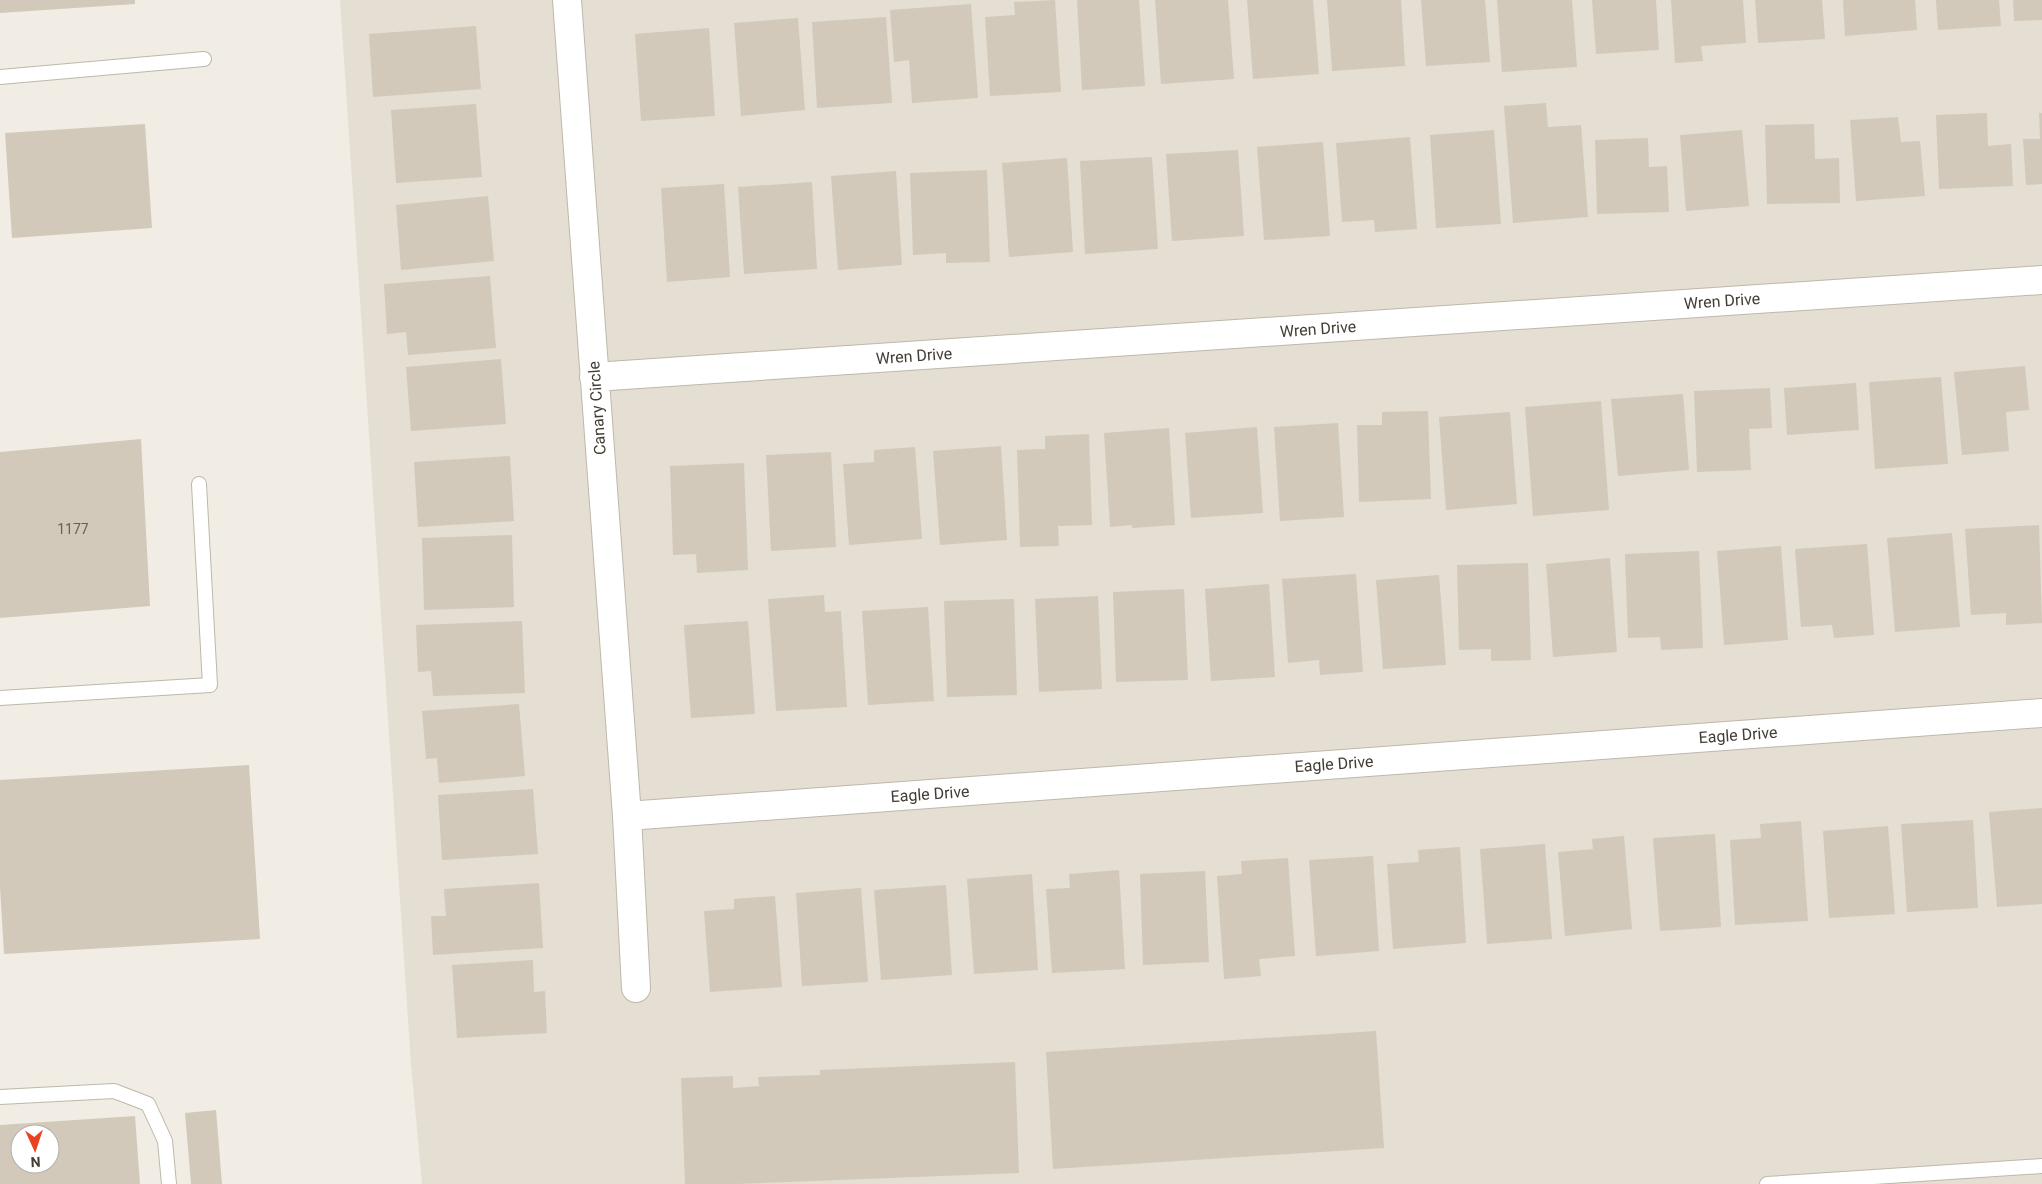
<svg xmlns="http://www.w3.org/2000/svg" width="2042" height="1184" viewBox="0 0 2042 1184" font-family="Roboto,sans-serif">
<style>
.residential{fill:#e4dfd2}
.building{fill:#d2c9ba;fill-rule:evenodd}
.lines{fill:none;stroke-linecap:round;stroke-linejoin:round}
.lane-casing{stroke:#beb8aa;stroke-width:16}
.street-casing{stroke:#beb8aa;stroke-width:30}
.lane{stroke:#fff;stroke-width:14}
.street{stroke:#fff;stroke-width:28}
.labels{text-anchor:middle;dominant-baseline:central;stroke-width:4.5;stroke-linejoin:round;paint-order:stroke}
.number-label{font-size:14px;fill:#666056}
.street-label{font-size:16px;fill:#423d34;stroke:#fff}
</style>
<rect width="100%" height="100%" fill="#f1ede4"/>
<path class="residential" d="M 340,0 L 2042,0 L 2042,1184 L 422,1184 L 411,1064 Z"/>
<path class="building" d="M 0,0 L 135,0 L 135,4 L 0,13 Z
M 1055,0 L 1061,92 L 990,96 L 985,17 L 1015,15 L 1014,2 Z
M 1077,0 L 1139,0 L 1145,86 L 1082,90 Z
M 1155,0 L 1228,0 L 1234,79 L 1161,84 Z
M 1247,0 L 1313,0 L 1319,74 L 1253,79 Z
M 1327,0 L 1401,0 L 1405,66 L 1332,71 Z
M 1421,0 L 1485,0 L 1490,62 L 1426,66 Z
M 1497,0 L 1572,0 L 1577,67 L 1502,72 Z
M 1592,0 L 1656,0 L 1659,50 L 1596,54 Z
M 1671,0 L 1743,0 L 1746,43 L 1701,46 L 1703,61 L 1675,63 Z
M 1755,0 L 1822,0 L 1825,39 L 1758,43 Z
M 1843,0 L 1915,0 L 1917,30 L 1845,36 Z
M 1936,0 L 1999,0 L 2001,26 L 1938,30 Z
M 2013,0 L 2042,0 L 2042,20 L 2014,21 Z
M 971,4 L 978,98 L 912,103 L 909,60 L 894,62 L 890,10 Z
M 886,17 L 892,103 L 817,108 L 812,22 Z
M 798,18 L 805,110 L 741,116 L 734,23 Z
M 476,26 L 481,89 L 373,97 L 369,34 Z
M 709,28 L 715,116 L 641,121 L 635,34 Z
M 1546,103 L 1548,127 L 1581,125 L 1588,217 L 1513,223 L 1504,106 Z
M 476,104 L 482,177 L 396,183 L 391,110 Z
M 1987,113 L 1988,146 L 2011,144 L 2013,186 L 1939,189 L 1936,115 Z
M 2039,113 L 2042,113 L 2042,184 L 2026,185 L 2023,139 L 2040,139 Z
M 1898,117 L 1901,142 L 1920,141 L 1925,196 L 1856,201 L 1850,120 Z
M 145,124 L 152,228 L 12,238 L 5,133 Z
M 1814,124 L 1815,159 L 1839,158 L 1840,203 L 1767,204 L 1765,125 Z
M 1494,130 L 1501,224 L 1436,228 L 1430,135 Z
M 1742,130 L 1749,206 L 1686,211 L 1680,135 Z
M 1410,137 L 1417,229 L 1375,232 L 1374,220 L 1342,222 L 1336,143 Z
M 1648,138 L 1649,167 L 1667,166 L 1669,212 L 1597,214 L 1595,140 Z
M 1323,142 L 1330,236 L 1264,240 L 1257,147 Z
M 1238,150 L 1244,236 L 1172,241 L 1166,154 Z
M 1152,157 L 1158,249 L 1085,254 L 1080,161 Z
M 1067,158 L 1073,252 L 1009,257 L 1002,163 Z
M 987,170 L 990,262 L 946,263 L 946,253 L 913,255 L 910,173 Z
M 896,171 L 902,265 L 838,270 L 831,176 Z
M 812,182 L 817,269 L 744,274 L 738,187 Z
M 724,184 L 730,277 L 667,282 L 661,188 Z
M 488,196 L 494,261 L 401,270 L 396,205 Z
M 490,276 L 496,348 L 408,355 L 406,332 L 387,334 L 384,284 Z
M 501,359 L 506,424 L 411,431 L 406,367 Z
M 2025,366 L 2029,410 L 2006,412 L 2009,451 L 1962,455 L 1954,372 Z
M 1941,377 L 1948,464 L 1875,469 L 1869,382 Z
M 1856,383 L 1859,430 L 1787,435 L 1784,388 Z
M 1770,388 L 1772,428 L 1749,429 L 1751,470 L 1697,472 L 1694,391 Z
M 1683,394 L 1689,470 L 1618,476 L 1611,399 Z
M 1601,401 L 1609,510 L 1533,516 L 1525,407 Z
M 1428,411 L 1431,499 L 1359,502 L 1357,425 L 1382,425 L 1382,412 Z
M 1510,412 L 1517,504 L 1446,510 L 1439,417 Z
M 1338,423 L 1344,517 L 1280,521 L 1274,427 Z
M 1257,427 L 1263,513 L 1191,518 L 1185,433 Z
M 1169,428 L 1175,525 L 1132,528 L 1132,525 L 1110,527 L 1104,433 Z
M 1089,434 L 1092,525 L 1058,526 L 1059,546 L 1020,547 L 1017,450 L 1045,449 L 1045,436 Z
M 141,439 L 150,606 L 0,618 L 0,452 Z
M 1001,446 L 1007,540 L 940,545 L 933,451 Z
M 915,447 L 922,539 L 849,545 L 843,464 L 874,462 L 874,450 Z
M 831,452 L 836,547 L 771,551 L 766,455 Z
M 510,456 L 514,521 L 418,527 L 414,462 Z
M 744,463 L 748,570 L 697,573 L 696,554 L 673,555 L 670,466 Z
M 2039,525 L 2042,623 L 2006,625 L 2006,613 L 1971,615 L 1965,529 Z
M 1952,533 L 1960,627 L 1895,632 L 1887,538 Z
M 512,535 L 514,607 L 424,610 L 422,538 Z
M 1867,544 L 1874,635 L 1834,638 L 1832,625 L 1801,627 L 1795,549 Z
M 1781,546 L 1788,640 L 1724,645 L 1717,551 Z
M 1699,551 L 1703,648 L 1661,650 L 1660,637 L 1628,638 L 1625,554 Z
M 1610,558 L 1617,652 L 1553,657 L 1546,564 Z
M 1528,563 L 1531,660 L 1491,661 L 1491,649 L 1459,650 L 1457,565 Z
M 1356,574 L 1363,672 L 1320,675 L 1319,660 L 1288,663 L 1282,579 Z
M 1439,575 L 1446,665 L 1383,669 L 1376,580 Z
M 1269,584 L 1275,677 L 1211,681 L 1205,589 Z
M 1184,589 L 1188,680 L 1116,682 L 1113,592 Z
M 824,595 L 825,612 L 841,611 L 847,707 L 776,711 L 768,599 Z
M 1098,596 L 1102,689 L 1039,692 L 1035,599 Z
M 1014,599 L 1017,695 L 947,697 L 944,601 Z
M 928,607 L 934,701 L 868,705 L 862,611 Z
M 522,621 L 525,693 L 433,696 L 431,671 L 418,672 L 416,625 Z
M 748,621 L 755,714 L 691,718 L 684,625 Z
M 519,704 L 525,776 L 439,783 L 437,758 L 426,759 L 422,711 Z
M 249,765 L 260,939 L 4,954 L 0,887 L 0,780 Z
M 533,789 L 538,854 L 442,860 L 438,795 Z
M 2042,808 L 2042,904 L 1997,907 L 1989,812 Z
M 1973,820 L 1978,908 L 1907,912 L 1901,824 Z
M 1801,821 L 1808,921 L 1735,925 L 1730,840 L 1761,838 L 1760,824 Z
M 1888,826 L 1895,914 L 1829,918 L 1823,831 Z
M 1715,834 L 1721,927 L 1660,931 L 1653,838 Z
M 1624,836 L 1632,929 L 1565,936 L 1558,852 L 1593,849 L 1592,839 Z
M 1545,844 L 1552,939 L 1487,944 L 1480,849 Z
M 1460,847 L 1466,943 L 1393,949 L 1387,864 L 1419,862 L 1418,850 Z
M 1373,856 L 1379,951 L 1316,956 L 1309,860 Z
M 1288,858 L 1295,956 L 1259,959 L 1261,976 L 1224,979 L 1217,876 L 1242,874 L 1241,861 Z
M 1119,870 L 1125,969 L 1052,973 L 1046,889 L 1070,888 L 1069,874 Z
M 1205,871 L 1209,962 L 1143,965 L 1140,874 Z
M 1032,874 L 1038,970 L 974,974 L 967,879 Z
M 539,883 L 543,948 L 433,955 L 431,916 L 446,916 L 444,889 Z
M 946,885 L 952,975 L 881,980 L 874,890 Z
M 861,888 L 868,982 L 802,986 L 796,893 Z
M 775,896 L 782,987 L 710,992 L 704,911 L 734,909 L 734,899 Z
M 533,960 L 534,992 L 545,991 L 547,1033 L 457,1038 L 452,965 Z
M 1376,1031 L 1384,1148 L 1053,1169 L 1046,1052 Z
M 1015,1062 L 1019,1173 L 737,1184 L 685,1184 L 681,1078 L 733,1076 L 733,1088 L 759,1086 L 758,1077 L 820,1075 L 820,1070 Z
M 216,1110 L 222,1184 L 191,1184 L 185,1113 Z
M 135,1116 L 140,1184 L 0,1184 L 0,1125 ZM 20,1134 L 50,1134 L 50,1164 L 20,1164 Z"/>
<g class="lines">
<defs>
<path id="lane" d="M 0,77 L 204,59
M 0,698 L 210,685 L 199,484
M 0,1097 L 114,1091 L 148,1104 L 165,1141 L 169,1184
M 1767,1184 L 2042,1166"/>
<path id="street" d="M 567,0 L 627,816 L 636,988
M 594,377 L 2042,280
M 627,816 L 2042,713"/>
</defs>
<use href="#lane" class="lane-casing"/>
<use href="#street" class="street-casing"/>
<use href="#lane" class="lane"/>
<use href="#street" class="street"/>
</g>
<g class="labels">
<g class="number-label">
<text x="73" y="529">1177</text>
</g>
<g class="street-label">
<text transform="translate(1722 301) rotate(-4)">Wren Drive</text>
<text transform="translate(1318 329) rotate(-4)">Wren Drive</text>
<text transform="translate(914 356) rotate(-4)">Wren Drive</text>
<text transform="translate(597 408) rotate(-94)">Canary Circle</text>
<text transform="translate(1738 735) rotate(-4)">Eagle Drive</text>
<text transform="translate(1334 764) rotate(-4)">Eagle Drive</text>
<text transform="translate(930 794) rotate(-4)">Eagle Drive</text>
</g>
</g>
<g transform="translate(35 1149) rotate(177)"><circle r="24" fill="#ffffff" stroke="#b3b1ae"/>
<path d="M0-4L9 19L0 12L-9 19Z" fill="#ec4120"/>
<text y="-8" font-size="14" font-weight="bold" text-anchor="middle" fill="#423d34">N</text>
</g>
</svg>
